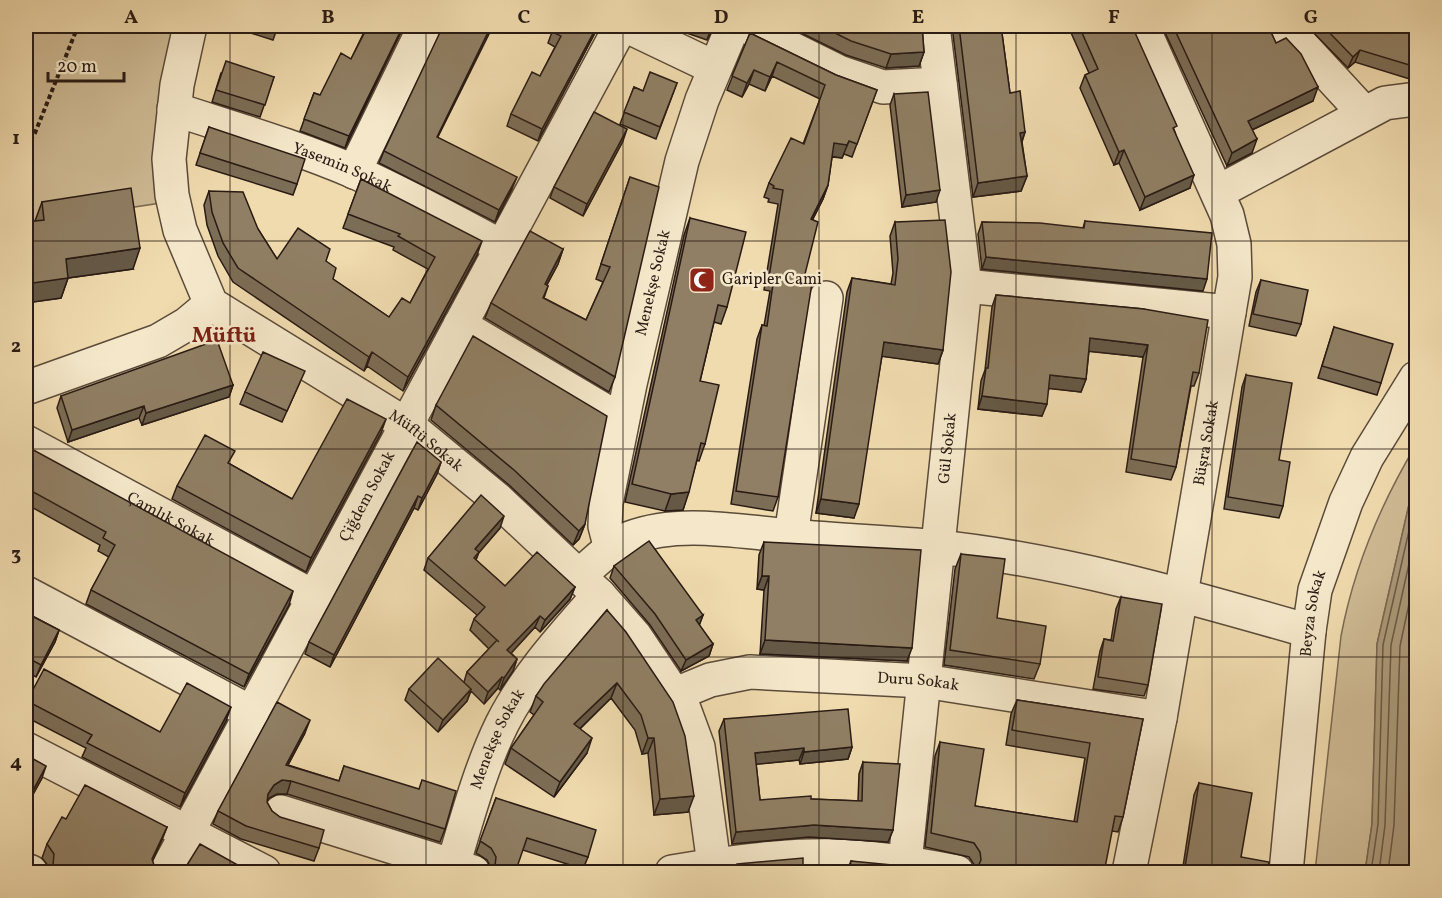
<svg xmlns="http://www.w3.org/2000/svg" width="1442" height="898" viewBox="0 0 1442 898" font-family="Vollkorn,serif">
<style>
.green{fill:#ceba94;stroke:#7c6a54;stroke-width:1.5}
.water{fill:#ac9a7a;stroke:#786751;stroke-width:1.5}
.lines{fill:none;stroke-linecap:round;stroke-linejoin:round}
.shore{stroke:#6a5a47;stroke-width:1.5}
.minor-casing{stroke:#5b4b3a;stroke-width:36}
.path{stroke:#291b14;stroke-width:4;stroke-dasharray:4.5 3;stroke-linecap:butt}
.minor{stroke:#f5e8ca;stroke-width:33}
.wall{fill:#7c6d56;stroke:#291b14;stroke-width:1.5}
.shaded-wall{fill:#655946;stroke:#291b14;stroke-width:1.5}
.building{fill:#907f64;stroke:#291b14;stroke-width:1.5}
.grid{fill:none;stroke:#291b14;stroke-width:1.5;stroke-opacity:0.55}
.labels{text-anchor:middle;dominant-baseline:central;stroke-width:5;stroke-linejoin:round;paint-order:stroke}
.street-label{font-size:16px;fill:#291b14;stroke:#f5e8ca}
.poi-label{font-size:16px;fill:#291b14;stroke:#f5e8ca;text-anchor:start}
.district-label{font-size:22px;font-weight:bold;fill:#7a1f14;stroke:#f5e8ca}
.neatline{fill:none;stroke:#291b14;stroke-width:2}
.grid-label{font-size:20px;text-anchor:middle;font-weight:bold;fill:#291b14}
</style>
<rect width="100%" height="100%" fill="#f0dbae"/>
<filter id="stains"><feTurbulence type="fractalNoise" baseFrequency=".00333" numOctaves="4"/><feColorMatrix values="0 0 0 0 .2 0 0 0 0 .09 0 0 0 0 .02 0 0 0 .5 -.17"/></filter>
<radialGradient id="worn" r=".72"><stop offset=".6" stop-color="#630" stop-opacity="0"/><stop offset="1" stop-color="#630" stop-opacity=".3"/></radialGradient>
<path class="green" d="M 26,26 L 190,26 L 174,201 L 35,222 L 26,242 Z
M 1416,445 L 1416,474 L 1377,644 L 1372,824 L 1365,872 L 1315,872 L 1341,636 C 1354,567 1380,505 1416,445 Z"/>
<path class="water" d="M 1416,474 L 1416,872 L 1365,872 L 1372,824 L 1377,644 Z"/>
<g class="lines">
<path class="shore" d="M 1371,872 L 1378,824 L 1383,645 L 1416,500
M 1379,872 L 1385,825 L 1391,645 L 1416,532
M 1388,872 L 1394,825 L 1400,646 L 1416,571"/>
<defs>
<g id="minor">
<path id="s1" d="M 190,26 L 177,85 L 169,159 L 172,195 L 180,230 L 211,304 L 407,425 L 497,499 L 599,595 L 635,636 L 684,709 L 698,747 L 715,872"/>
<path d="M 627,26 L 715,68"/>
<path d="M 746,26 L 839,72 L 883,87 L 940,84"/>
<path d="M 1284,26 L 1364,113"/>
<path id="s2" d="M 174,109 C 235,129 297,147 355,172 C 406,195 454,221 502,247"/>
<path d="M 354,172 L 425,26"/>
<path d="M 1218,192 L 1385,103 L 1416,99"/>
<path d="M 965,286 L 1229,312"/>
<path d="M 460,325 L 622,421"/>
<path d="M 26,388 L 158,341 L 187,324 L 211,304"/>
<path id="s3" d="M 26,442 L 314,597"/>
<path d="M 791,536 L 826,298"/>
<path id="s4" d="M 611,549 L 605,526 L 606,503 L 630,384 L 682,161 L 702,100 L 733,26"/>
<path d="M 579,576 C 594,563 611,545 630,538 C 680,519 740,532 792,536 C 840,541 889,542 937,547 C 1063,560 1187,596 1309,631"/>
<path d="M 26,593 L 252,713"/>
<path id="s5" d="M 676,694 L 710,680 L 750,672 L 924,681 L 1160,718"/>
<path d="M 26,749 L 264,872"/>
<path d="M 281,812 L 473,872"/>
<path d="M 26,870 L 31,872"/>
<path id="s6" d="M 166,872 L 621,26"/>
<path id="s7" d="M 451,872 C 466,823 479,771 502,724 C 526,676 564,635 599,595"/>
<path d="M 672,872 C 718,864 764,857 810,856 C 859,854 910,863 957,872"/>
<path id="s8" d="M 904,872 L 965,286 L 933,26"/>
<path id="s9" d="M 1129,872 L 1160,718 L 1235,277 L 1234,244 L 1227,215 L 1142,26"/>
<path id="s10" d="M 1286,872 L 1309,631 L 1315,590 L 1346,502 L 1367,457 L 1416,378"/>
</g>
</defs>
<use href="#minor" class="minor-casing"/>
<path class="path" d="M 26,146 L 35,133 L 78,26"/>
<use href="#minor" class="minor"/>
</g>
<path class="wall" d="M 232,26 L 278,26 L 273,40 L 232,27 Z
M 363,26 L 404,26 L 345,148 L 300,131 L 314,93 L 320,95 L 351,59 L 365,30 L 361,28 Z
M 669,26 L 714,26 L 707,40 L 681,31 Z
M 787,26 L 922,26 L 924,52 L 919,66 L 886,68 L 846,55 Z
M 952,26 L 1001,26 L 1010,93 L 1025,132 L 1022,142 L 1027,176 L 1021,191 L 973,197 Z
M 1068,26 L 1132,26 L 1175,132 L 1190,188 L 1140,210 L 1119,163 L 1114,165 L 1080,88 L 1085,75 L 1089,73 Z
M 1162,26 L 1268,26 L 1276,43 L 1313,101 L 1252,130 L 1252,153 L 1227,166 Z
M 1307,26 L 1416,26 L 1416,81 L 1355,62 L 1348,68 Z
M 596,31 L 538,141 L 507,126 L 511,114 L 540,76 L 555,47 L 548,43 L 552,32 Z
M 750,33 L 836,75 L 877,90 L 852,157 L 844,154 L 842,158 L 832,157 L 828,185 L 823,199 L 813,219 L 803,282 L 778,497 L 773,511 L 731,504 L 757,339 L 762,325 L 764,326 L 770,291 L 764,290 L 778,204 L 768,202 L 769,199 L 764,197 L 769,183 L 803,144 L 820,99 L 772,76 L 765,91 L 749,84 L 742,97 L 727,90 Z
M 221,73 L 274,77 L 260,117 L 212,102 Z
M 677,83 L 656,139 L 620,124 L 634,87 L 643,91 Z
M 894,94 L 936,202 L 902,207 L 890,105 Z
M 209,127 L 297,184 L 293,195 L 196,165 Z
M 438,138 L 512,189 L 495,222 L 379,163 L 384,151 Z
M 623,141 L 583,216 L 550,198 L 554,187 Z
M 630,177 L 615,377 L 609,392 L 485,318 L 491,303 L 563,249 L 558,264 L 547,285 L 548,286 L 544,298 L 586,320 L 603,282 L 596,279 Z
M 361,179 L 477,255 L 403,391 L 367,366 L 364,371 L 233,282 L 218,256 L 207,225 L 204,205 L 209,191 L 258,229 L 277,259 L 326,261 L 333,279 L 389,317 L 410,303 L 428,269 L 393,250 L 394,247 L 343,228 Z
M 42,202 L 133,269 L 68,278 L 61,298 L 26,303 L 26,222 L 35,221 Z
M 690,218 L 727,307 L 721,324 L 714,322 L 700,381 L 705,444 L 699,461 L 697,460 L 683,510 L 665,511 L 625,502 L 684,235 Z
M 1085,221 L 1203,291 L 982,269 L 978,234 L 982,222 L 1083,228 Z
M 895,222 L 943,350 L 938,364 L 882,356 L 854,518 L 816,513 L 847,292 L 852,278 L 891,284 L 893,273 L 890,236 Z
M 1261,280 L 1301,324 L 1296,336 L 1249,326 L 1256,292 Z
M 996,295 L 1144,309 L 1199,373 L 1194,386 L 1191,386 L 1176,467 L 1171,480 L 1126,472 L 1143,357 L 1089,351 L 1086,379 L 1081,392 L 1049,388 L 1042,416 L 978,409 L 981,381 L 985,370 L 992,307 Z
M 1334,327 L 1381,383 L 1377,395 L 1318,378 Z
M 1246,375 L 1283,506 L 1279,518 L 1224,509 L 1242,387 Z
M 300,382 L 282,422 L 240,404 L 245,392 Z
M 233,385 L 229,397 L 142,425 L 139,418 L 68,442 L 57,408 L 61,396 Z
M 436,405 L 585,524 L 579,539 L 573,545 L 509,485 L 431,420 Z
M 381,433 L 306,572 L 172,499 L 177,486 L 230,464 L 292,499 Z
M 26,446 L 289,605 L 244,687 L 86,604 L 91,590 L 109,557 L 98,551 L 100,545 L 26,504 Z
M 441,462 L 437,474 L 418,510 L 414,508 L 330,667 L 305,654 L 309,642 Z
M 500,528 L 479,552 L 476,560 L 505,586 L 575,587 L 570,599 L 540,632 L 535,627 L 511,653 L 517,659 L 513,671 L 500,690 L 498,688 L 484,704 L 471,691 L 467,701 L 438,732 L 405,700 L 409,689 L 464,682 L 467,672 L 489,649 L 470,630 L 474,619 L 477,615 L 424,570 L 428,558 Z
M 764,542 L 907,661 L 760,654 L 764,590 L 757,589 L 759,555 Z
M 961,554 L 997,618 L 1040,664 L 1034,679 L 944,665 L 955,569 Z
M 614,566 L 703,615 L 699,625 L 713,644 L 709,656 L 681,671 L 650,625 L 610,578 Z
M 1121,597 L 1148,685 L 1144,696 L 1093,689 L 1100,651 L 1104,639 L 1111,640 L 1116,609 Z
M 607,610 L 688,812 L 654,815 L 648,753 L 642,754 L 635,730 L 611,698 L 580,729 L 587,753 L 554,797 L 505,764 L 511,748 L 534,715 L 530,712 L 536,696 Z
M 26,613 L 59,630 L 55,642 L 36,677 L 26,671 Z
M 1017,700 L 1143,719 L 1123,817 L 1118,832 L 1112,831 L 975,870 L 975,866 L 969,857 L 925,847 L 935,756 L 940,742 L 975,806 L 1074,822 L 1085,758 L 1006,745 L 1011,714 Z
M 27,701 L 160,732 L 226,721 L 180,807 L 82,757 L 86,748 L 26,717 L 26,705 Z
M 724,719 L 852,747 L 848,759 L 800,764 L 799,760 L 756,764 L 760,800 L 811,799 L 858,801 L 859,774 L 863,762 L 893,830 L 888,842 L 809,837 L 732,844 L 719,731 Z
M 305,733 L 288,765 L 339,781 L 344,766 L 445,829 L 440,842 L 287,794 L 277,794 L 269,798 L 267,802 L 272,811 L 319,848 L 314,861 L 241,839 L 213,824 L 218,811 Z
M 26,755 L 42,778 L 26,807 Z
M 1199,783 L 1241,857 L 1267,873 L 1182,873 L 1194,795 Z
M 496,798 L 588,857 L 583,869 L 523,850 L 491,873 L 491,868 L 487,860 L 476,853 Z
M 66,819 L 167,827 L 153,860 L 49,869 L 49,867 L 42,858 L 47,844 Z
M 851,861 L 898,873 L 846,873 Z"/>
<path class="shaded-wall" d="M 403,26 L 404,26 L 345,148 L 349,136 Z
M 491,26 L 493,26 L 432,149 L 437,137 Z
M 597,26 L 598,26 L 596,31 L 538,141 L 542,129 Z
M 712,26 L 714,26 L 707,40 Z
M 1360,50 L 1355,62 L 1348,68 L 1353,57 Z
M 924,52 L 919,66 L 886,68 L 891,54 Z
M 777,62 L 772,76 L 765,91 L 770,77 Z
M 754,70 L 749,84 L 742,97 L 747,83 Z
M 1318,87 L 1313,101 L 1243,134 L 1248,121 Z
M 627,129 L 623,141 L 583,216 L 587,204 Z
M 1025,132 L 1020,146 L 1020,133 Z
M 1257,139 L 1252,153 L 1227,166 L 1232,153 Z
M 849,141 L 842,158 L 829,156 L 834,143 Z
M 1124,150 L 1119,163 L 1114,165 L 1119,152 Z
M 1194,175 L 1190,188 L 1140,210 L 1145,197 Z
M 1027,176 L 1021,191 L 973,197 L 978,183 Z
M 517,177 L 512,189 L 495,222 L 499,210 Z
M 828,185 L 823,199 L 806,232 L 811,219 Z
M 940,190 L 936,202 L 902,207 L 906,195 Z
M 482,241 L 477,255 L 403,391 L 408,377 Z
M 140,248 L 133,269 L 68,278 L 61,298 L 26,303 L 26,284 L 66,259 Z
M 563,249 L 558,264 L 539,299 L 545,284 Z
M 986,257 L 1207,279 L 1203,291 L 982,269 Z
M 1090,338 L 1148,345 L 1143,357 L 1086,351 Z
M 884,342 L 943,350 L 938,364 L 879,356 Z
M 372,352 L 367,366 L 364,371 L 369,357 Z
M 1050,375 L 1086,379 L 1081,392 L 1045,388 Z
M 233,385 L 229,397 L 142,425 L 146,413 Z
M 982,396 L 1047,404 L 1042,416 L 978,409 Z
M 144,406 L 139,418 L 68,442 L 72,430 Z
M 386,419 L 381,433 L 306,572 L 311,558 Z
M 441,462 L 437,474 L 418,510 L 422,498 Z
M 689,492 L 683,510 L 665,511 L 671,494 Z
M 418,496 L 414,508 L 330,667 L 334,655 Z
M 821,499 L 859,504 L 854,518 L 816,513 Z
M 504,516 L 500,528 L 477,555 L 479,552 L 474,564 L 469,570 L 475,549 Z
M 585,524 L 579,539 L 573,545 L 579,531 Z
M 762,576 L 769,576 L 764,590 L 757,589 Z
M 575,587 L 570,599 L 540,632 L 545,620 Z
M 293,591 L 289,605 L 244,687 L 249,674 Z
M 703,615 L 699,626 L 696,620 Z
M 540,616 L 535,627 L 503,662 L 507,650 Z
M 59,630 L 55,642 L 36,677 L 41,665 Z
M 765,640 L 912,648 L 907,661 L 760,654 Z
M 713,644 L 709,656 L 681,671 L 686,660 Z
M 517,659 L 513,671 L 500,690 L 504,678 Z
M 502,677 L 498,688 L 484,704 L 488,692 Z
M 617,683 L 611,698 L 568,740 L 574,724 Z
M 471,689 L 467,701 L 438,732 L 443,720 Z
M 231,707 L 226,721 L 180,807 L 185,793 Z
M 310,720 L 305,733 L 281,778 L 286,765 Z
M 592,738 L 587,753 L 554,797 L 560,782 Z
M 648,738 L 654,738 L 648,753 L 642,754 Z
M 852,747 L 848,759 L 800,764 L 804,752 Z
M 804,748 L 799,760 L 750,765 L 755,753 Z
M 46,766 L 42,778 L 26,807 L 30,796 Z
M 282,780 L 291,781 L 287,794 L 277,794 L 269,798 L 263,807 L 268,794 L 274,785 Z
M 694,796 L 688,812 L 654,815 L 660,799 Z
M 814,825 L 893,830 L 888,842 L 809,837 L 732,844 L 736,832 Z
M 167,827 L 162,840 L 147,872 L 152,859 Z"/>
<path class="building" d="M 268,26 L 278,26 L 277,28 Z
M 368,26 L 403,26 L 349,136 L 304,119 L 314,93 L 320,95 L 341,53 L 351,59 Z
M 443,26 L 491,26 L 437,137 L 517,177 L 499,210 L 384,151 Z
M 555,26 L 597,26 L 542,129 L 511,114 L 532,72 L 540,76 L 561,36 L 552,32 Z
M 821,26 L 922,26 L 924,52 L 891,54 L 851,41 Z
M 959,26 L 1001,26 L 1010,93 L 1020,91 L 1025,132 L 1020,133 L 1027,176 L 978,183 Z
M 1079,26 L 1132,26 L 1177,126 L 1173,128 L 1194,175 L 1145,197 L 1124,150 L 1119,152 L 1085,75 L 1098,69 Z
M 1173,26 L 1268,26 L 1276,43 L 1286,38 L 1301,54 L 1318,87 L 1248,121 L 1257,139 L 1232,153 Z
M 1323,26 L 1416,26 L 1416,67 L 1360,50 L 1353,57 Z
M 750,33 L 836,75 L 877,90 L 857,144 L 849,141 L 847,145 L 834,143 L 828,185 L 811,219 L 818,222 L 803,282 L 812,283 L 778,497 L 736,491 L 762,325 L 767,326 L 774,277 L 769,277 L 783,190 L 773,188 L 774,186 L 769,183 L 791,138 L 804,144 L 825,85 L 777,62 L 770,77 L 754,70 L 747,83 L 732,76 Z
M 226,61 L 274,77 L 265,105 L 216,90 Z
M 650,72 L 677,83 L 660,127 L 624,112 L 634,87 L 643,91 Z
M 928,92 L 940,190 L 906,195 L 894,94 Z
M 594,112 L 627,129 L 587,204 L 554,187 Z
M 209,127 L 305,159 L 297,184 L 200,153 Z
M 630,177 L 659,187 L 615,377 L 491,303 L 530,231 L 563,249 L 545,284 L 548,286 L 543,298 L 586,320 L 610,267 L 601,264 Z
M 361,179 L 482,241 L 408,377 L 372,352 L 369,357 L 238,268 L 223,243 L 212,212 L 209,191 L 243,192 L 258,229 L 277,259 L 298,228 L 330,249 L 326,261 L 336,268 L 333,279 L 389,317 L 402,298 L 410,303 L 435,257 L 398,236 L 400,234 L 348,214 Z
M 131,188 L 140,248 L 66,259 L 68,278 L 26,284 L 26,222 L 44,220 L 42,202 Z
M 690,218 L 746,232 L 727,307 L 718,305 L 700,381 L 719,385 L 705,444 L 701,443 L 689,492 L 671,494 L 632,484 Z
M 945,220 L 951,272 L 943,350 L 884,342 L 859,504 L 821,499 L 852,278 L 895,285 L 898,259 L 895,222 Z
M 1085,221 L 1212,233 L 1207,279 L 986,257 L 982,222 L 1040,223 L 1084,228 Z
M 1261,280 L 1308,290 L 1301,324 L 1253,314 Z
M 996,295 L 1144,309 L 1208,320 L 1199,373 L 1193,372 L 1176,467 L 1131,459 L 1148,345 L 1090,338 L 1086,379 L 1050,375 L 1047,404 L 982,396 L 986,368 L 988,368 Z
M 1334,327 L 1393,344 L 1381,383 L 1322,366 Z
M 473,336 L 607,416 L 585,524 L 579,531 L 514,470 L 436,405 Z
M 217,340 L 233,385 L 146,413 L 144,406 L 72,430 L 61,396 Z
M 263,352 L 305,371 L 287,411 L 245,392 Z
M 1246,375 L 1292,383 L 1279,460 L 1290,462 L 1283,506 L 1228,497 Z
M 347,399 L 386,419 L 311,558 L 177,486 L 205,435 L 235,451 L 228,463 L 292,499 Z
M 417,442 L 441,462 L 422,498 L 418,496 L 334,655 L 309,642 Z
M 26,446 L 293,591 L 249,674 L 91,590 L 115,545 L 103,538 L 106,532 L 28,489 L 26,494 Z
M 481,495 L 504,516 L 475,549 L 479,552 L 474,558 L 505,586 L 537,552 L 575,587 L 545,620 L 540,616 L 507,650 L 517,659 L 504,678 L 502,677 L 488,692 L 467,672 L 497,640 L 499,642 L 474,619 L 485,607 L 428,558 Z
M 649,541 L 703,615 L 696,620 L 713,644 L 686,660 L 655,614 L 614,566 Z
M 764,542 L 921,550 L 912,648 L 765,640 L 769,576 L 762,576 Z
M 961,554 L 1005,559 L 997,618 L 1046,626 L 1040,664 L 950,650 Z
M 1121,597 L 1162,604 L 1148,685 L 1098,677 L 1104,639 L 1113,641 Z
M 607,610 L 626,632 L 673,702 L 685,736 L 694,796 L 660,799 L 654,738 L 648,738 L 641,715 L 617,683 L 574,724 L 592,738 L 560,782 L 511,748 L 543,702 L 536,696 L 544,684 Z
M 26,613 L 59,630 L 41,665 L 26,657 Z
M 438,658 L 471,689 L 443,720 L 409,689 Z
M 44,669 L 160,732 L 187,683 L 231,707 L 185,793 L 87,743 L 92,735 L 27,701 Z
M 1017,700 L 1143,719 L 1123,817 L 1115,816 L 1104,873 L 972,873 L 977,869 L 981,860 L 980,852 L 974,843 L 931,833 L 940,742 L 984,749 L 975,806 L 1077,822 L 1090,743 L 1012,730 Z
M 277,702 L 310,720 L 286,765 L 339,781 L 344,766 L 419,789 L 422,780 L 456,791 L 445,829 L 291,781 L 282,780 L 274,785 L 268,794 L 267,802 L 272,811 L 280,817 L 324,830 L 319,848 L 246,826 L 218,811 Z
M 848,709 L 852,747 L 804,752 L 804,748 L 755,753 L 760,800 L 811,796 L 811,799 L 862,801 L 863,762 L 900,764 L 893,830 L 814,825 L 736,832 L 724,719 Z
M 26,755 L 46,766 L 30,796 L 26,794 Z
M 1199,783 L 1252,793 L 1241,857 L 1269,862 L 1267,873 L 1184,873 Z
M 85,785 L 167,827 L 152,859 L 155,868 L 159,873 L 45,873 L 53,865 L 54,854 L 47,844 L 62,817 L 66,819 Z
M 496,798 L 596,830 L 588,857 L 527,838 L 515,873 L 491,873 L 495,866 L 496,857 L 491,848 L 480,841 Z
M 200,844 L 252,873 L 182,873 Z
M 803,858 L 803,873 L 724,873 L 737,864 Z
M 851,861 L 892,865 L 898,873 L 849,873 Z
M 709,869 L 721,873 L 671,873 Z
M 923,869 L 947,873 L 919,873 Z"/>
<path class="grid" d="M 230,26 L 230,872M 426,26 L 426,872M 623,26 L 623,872M 819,26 L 819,872M 1016,26 L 1016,872M 1212,26 L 1212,872M 26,241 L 1416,241M 26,449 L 1416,449M 26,657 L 1416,657"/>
<defs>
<symbol id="mosque-square" viewBox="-11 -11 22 22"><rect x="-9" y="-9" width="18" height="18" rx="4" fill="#8f2418" stroke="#f5e8ca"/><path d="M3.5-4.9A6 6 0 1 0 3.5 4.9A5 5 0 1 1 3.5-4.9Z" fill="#fff"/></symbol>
</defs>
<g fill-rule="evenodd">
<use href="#mosque-square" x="687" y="265" width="30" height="30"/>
</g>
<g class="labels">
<g class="street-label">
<text stroke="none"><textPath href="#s2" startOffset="178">Yasemin Sokak</textPath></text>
<text stroke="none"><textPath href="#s4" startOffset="272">Menekşe Sokak</textPath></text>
<text stroke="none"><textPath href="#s1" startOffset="542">Müftü Sokak</textPath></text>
<text stroke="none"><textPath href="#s9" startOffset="436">Büşra Sokak</textPath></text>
<text stroke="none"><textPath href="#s8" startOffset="426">Gül Sokak</textPath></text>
<text stroke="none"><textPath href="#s6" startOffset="426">Çiğdem Sokak</textPath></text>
<text stroke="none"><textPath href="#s3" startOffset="164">Çamlık Sokak</textPath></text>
<text stroke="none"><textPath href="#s10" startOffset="260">Beyza Sokak</textPath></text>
<text stroke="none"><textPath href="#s5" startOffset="246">Duru Sokak</textPath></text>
<text stroke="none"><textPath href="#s7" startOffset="141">Menekşe Sokak</textPath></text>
</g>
<g class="poi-label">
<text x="722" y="280">Garipler Cami</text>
</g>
<g class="district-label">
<text x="224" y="336">Müftü</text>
</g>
</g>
<rect width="1442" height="898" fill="none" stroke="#f0dbae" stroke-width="66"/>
<path d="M48 72v9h76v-9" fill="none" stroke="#291b14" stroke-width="3"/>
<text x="57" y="72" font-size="18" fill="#291b14" stroke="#f5e8ca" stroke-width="4.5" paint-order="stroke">20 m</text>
<rect x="33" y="33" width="1376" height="832" class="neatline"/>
<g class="grid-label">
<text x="131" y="23">A</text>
<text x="328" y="23">B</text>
<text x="524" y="23">C</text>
<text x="721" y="23">D</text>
<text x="918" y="23">E</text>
<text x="1114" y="23">F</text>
<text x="1311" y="23">G</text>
<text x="16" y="144">1</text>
<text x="16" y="352">2</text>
<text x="16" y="560">3</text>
<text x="16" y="768">4</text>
</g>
<rect width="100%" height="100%" filter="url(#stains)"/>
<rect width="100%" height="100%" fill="url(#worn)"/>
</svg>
